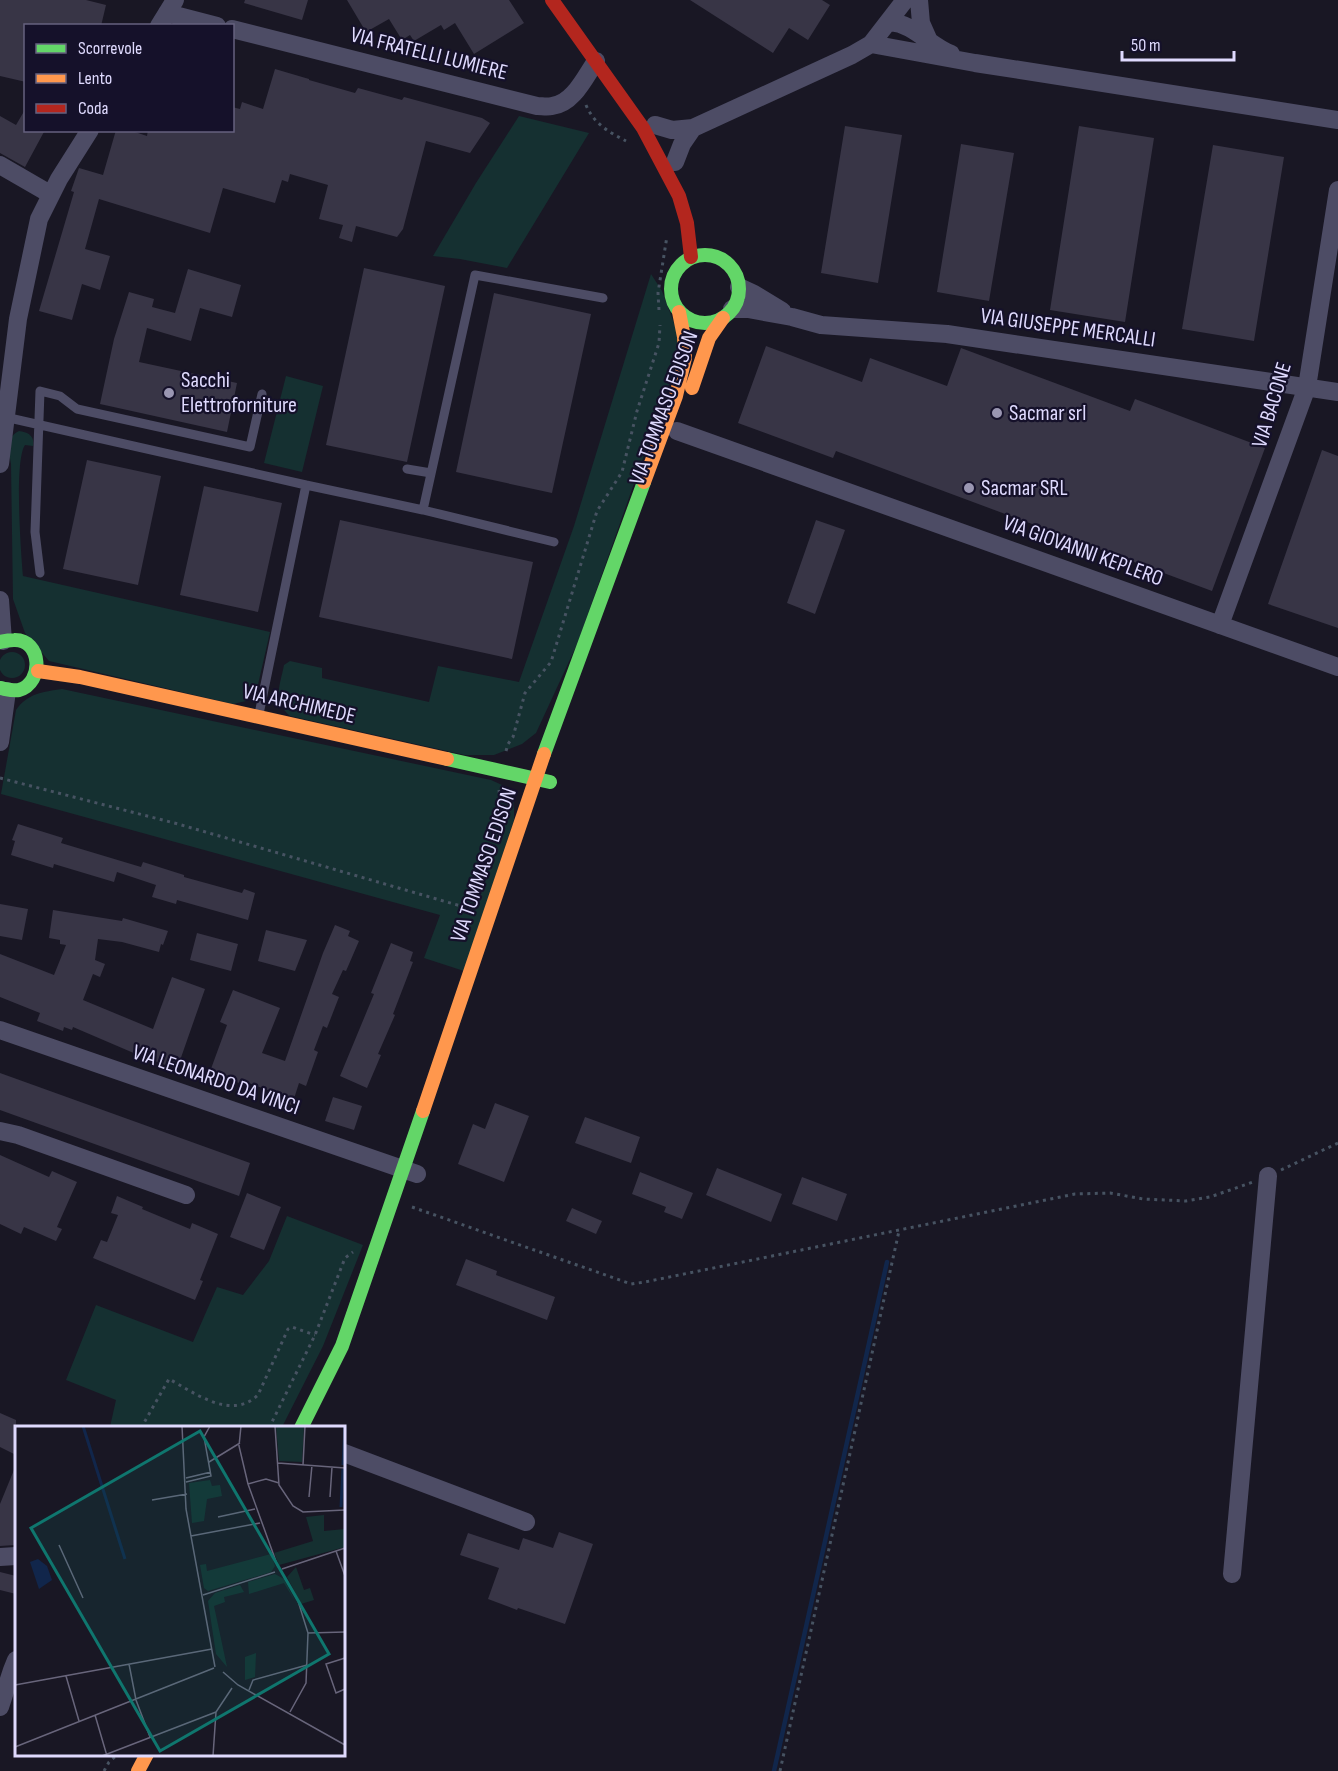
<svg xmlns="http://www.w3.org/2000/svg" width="1338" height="1771" viewBox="0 0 1338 1771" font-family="'Sofia Sans Condensed',sans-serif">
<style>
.green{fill:#153031}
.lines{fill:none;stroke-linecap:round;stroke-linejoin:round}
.stream{stroke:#11264b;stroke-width:4.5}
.building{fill:#383546}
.path{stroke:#475362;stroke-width:3;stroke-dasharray:3 4.5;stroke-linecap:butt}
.lane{stroke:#4d4c65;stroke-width:9}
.street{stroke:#4d4c65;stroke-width:18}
.fast{stroke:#63d668;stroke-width:14}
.slow{stroke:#ff974d;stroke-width:14}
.jam{stroke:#b3261e;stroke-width:14}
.poi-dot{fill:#9a96b2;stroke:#15112a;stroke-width:2}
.labels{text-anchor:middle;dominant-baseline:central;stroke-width:4.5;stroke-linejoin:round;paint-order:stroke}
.street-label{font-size:22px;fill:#dfdafe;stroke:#15112a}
.poi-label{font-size:22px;fill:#dfdafe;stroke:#15112a;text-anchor:start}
.inset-river{fill:none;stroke:#11264b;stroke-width:3}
.inset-road{fill:none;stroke:#68657b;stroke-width:1.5}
.view{fill:#0f766e;fill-opacity:0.15;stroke:#0f766e;stroke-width:3}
.inset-edge{fill:none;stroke:#dfdafe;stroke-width:3}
</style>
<rect width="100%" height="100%" fill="#191724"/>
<path class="green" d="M 519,116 L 589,133 L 507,268 L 460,259 L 433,256 L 476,183 Z
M 651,274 L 662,291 L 678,334 L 677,362 L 578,642 L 536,733 L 522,744 L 494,755 L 465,755 L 290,716 C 272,700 280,686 284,665 L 290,661 L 322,668 L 322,678 L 429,702 L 438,666 L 519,682 L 574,526 Z
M 286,376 L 323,386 L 302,472 L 264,463 Z
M 19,431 C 28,432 35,436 33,446 L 25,445 C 14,461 21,552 23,576 L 270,632 L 257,689 L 246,701 L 233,704 L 49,661 L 25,633 L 13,599 L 11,464 C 9,451 5,438 19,431 Z
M-1 665a13 13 0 1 1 26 0a13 13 0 1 1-26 0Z
M 62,689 L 491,780 L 502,785 L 514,799 L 514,820 L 464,971 L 424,958 L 440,915 L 1,794 L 16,710 C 28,693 43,692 62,689 Z
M 287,1216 L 363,1245 L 323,1346 L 282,1427 L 110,1427 L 116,1400 L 66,1380 L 96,1305 L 193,1342 L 217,1287 L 243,1295 L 269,1261 Z"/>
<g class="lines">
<path class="stream" d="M 774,1771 L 887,1262"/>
</g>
<path class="building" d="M 0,0 L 86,0 L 106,5 L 101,26 L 26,26 L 26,82 L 0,76 Z
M 245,0 L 308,0 L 302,20 L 244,3 Z
M 347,0 L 509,0 L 524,23 L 474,54 L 455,23 L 444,30 L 441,25 L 414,41 L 410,35 L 402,40 L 389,19 L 366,32 Z
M 690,0 L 822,0 L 830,5 L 808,40 L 789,28 L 773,53 Z
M 275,69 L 309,79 L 309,80 L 355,93 L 358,88 L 402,100 L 404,97 L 482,118 L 490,123 L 470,153 L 426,141 L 403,229 L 397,237 L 356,226 L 352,242 L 339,238 L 343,225 L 319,219 L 328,185 L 290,174 L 288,182 L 282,180 L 275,203 L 223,188 L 210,233 L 99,199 L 85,249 L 110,256 L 100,290 L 82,284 L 72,320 L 39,311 L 74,192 L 71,191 L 79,168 L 103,175 L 116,130 L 129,130 L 147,136 L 148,130 L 232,130 L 232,107 L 240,109 L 242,102 L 263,109 Z
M 26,108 L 26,130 L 45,130 L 25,167 L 0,153 L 0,116 L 16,125 Z
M 845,126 L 902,135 L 878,283 L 821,273 Z
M 1079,126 L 1154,138 L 1125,322 L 1050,310 Z
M 961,144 L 1014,153 L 989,301 L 937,292 Z
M 1213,145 L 1284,157 L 1254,341 L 1182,329 Z
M 364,268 L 445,286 L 407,462 L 326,445 Z
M 188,269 L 241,285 L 232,317 L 200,308 L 191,341 L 147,328 L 139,362 L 237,383 L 227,432 L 100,404 L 114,339 L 129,292 L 154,299 L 152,307 L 175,313 Z
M 494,293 L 591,314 L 552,493 L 456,472 Z
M 766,346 L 862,382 L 870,358 L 947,386 L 961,348 L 1130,411 L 1135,399 L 1265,448 L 1212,591 L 836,451 L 833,458 L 738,423 Z
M 1322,450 L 1338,456 L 1338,628 L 1268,604 Z
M 87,460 L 161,476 L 138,585 L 63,569 Z
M 204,486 L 282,503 L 258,612 L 180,595 Z
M 340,520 L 533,562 L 512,659 L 319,617 Z
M 816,520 L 845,530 L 815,614 L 787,603 Z
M 18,824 L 63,838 L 61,843 L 141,867 L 143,862 L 184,875 L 184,877 L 242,893 L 244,889 L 255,893 L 248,920 L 177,900 L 176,904 L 152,897 L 156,885 L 117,872 L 114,882 L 54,864 L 53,868 L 11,855 L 15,841 L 12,840 Z
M 0,904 L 28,909 L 22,940 L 0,936 Z
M 53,910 L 122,921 L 123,918 L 168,931 L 163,945 L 161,944 L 159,952 L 122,942 L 98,939 L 95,960 L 105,964 L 100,977 L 93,974 L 83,1000 L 153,1029 L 172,977 L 205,989 L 177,1069 L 143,1057 L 73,1027 L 72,1030 L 64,1027 L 63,1031 L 37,1021 L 40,1013 L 0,997 L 0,954 L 54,975 L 66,945 L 60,944 L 60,940 L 49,938 Z
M 335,925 L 350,931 L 348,936 L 359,941 L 346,971 L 343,970 L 332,994 L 339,997 L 327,1028 L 323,1026 L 314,1050 L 318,1052 L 306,1086 L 299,1083 L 292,1105 L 271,1098 L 273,1092 L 246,1082 L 245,1085 L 225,1078 L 224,1082 L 208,1077 L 227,1025 L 220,1022 L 233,990 L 280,1008 L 262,1053 L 285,1061 L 323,953 Z
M 266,930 L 307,940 L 295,971 L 258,961 Z
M 197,933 L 238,944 L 231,971 L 190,960 Z
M 391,943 L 413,952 L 410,961 L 413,962 L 393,1014 L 395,1015 L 378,1054 L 381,1055 L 367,1088 L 340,1076 L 374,994 L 371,993 Z
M 0,1073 L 250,1163 L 239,1196 L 0,1110 Z
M 333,1097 L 362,1106 L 354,1130 L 325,1121 Z
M 495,1103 L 529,1116 L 504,1182 L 458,1164 L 473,1124 L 485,1129 Z
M 585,1117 L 640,1137 L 631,1163 L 575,1143 Z
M 0,1155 L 49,1177 L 52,1171 L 77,1182 L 57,1227 L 62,1229 L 56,1241 L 24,1227 L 21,1234 L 0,1224 Z
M 717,1168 L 782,1194 L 771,1222 L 706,1195 Z
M 640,1172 L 693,1193 L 682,1219 L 664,1212 L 666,1207 L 632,1194 Z
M 802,1177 L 847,1194 L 837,1221 L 792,1204 Z
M 247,1193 L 281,1207 L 264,1250 L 230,1237 Z
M 117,1196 L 143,1207 L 142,1209 L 190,1229 L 192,1223 L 218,1234 L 200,1280 L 203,1281 L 195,1300 L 93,1258 L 101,1240 L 107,1242 L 118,1215 L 111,1213 Z
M 572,1208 L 602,1221 L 596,1234 L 566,1221 Z
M 466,1259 L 497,1271 L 496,1275 L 555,1297 L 547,1320 L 456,1285 Z
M 0,1413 L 16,1420 L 16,1455 L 0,1447 Z
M 16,1465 L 16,1542 L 15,1545 L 0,1546 L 0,1504 Z
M 559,1532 L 593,1544 L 565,1624 L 518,1608 L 517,1610 L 488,1599 L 499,1568 L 460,1555 L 468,1533 L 519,1550 L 523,1538 L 553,1548 Z
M 0,1572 L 16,1576 L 16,1594 L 0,1590 Z"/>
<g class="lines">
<path class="path" d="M 586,105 C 594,124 609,132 626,141
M 659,310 L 658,293 L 667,236
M 506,751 L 508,744 L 513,737 L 525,693 L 551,662 L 597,511 L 622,472 L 637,411 L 659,343 L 660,325
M 0,778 L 178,824 L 471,909
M 499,790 L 502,813
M 1281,1170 L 1338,1143
M 412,1207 L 631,1284 L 645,1282 L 1075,1194 L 1110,1193 L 1143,1199 L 1186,1201 L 1210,1197 L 1253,1182
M 141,1428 L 169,1379 C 195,1393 231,1421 258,1395 L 288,1329 L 292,1327 L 315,1335
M 269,1428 L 315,1335 L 345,1258 L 353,1252
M 104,1771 L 109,1762 L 118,1754
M 780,1771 L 899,1231"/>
<path class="lane" d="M 5,417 L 306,485
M 407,469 L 431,473
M 423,510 L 554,542
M 40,573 L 35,532 L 40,391 L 60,396 L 77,409 L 250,447 L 262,394
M 259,714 L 306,485 L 423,510 L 475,275 L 603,298"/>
<path class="street" d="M 919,0 L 921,23 L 929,41
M 167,13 L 217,26
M 890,22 C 915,24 928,45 951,54
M 159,26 L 175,0
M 232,29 L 537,106 C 542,106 547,107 552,106 C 573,104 585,77 596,61
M 871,44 L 975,63 L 1338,120
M 655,125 L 672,130 L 693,128 L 682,144 L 675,162
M 693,128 L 852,55 L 871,44 L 905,0
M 0,165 L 50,194
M 739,287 L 754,294 L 782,311
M 732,309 L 748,309 L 792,317 L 821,325 L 947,334 L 1338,392
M 677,431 L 1338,667
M 0,464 L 18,319 L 39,219 L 59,179 L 90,130
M 0,600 L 3,641
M 1220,625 L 1307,387 L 1338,190
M 0,742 L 7,691
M 0,1030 L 417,1174
M 0,1131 L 18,1135 L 186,1195
M 344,1453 L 526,1522
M 0,1557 L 16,1556
M 1232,1574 L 1268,1176
M 0,1707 L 12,1670 L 16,1660"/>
<path class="fast" d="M671 289a34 34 0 1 1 68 0a34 34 0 1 1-68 0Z
M 0,642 C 4,641 10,640 14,640 C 42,639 44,683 19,690 C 13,691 6,689 0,688
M 544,754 L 644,482
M 447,759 L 550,782
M 301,1428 L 342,1346 L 423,1111"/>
<path class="slow" d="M 692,388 L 709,338 L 723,318
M 644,482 L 676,396 L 685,358 L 684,337 L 679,312
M 38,671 L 80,677 L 447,759
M 423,1111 L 544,754
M 138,1771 L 147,1754"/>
<path class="jam" d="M 552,0 L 643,128 L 679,196 L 687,223 L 691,257"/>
</g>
<g class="poi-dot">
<circle cx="169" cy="393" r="6"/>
<circle cx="997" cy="413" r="6"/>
<circle cx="969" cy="488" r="6"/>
</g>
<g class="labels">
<g class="street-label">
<text transform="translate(429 54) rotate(14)">VIA FRATELLI LUMIERE</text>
<text transform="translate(1068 328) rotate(8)">VIA GIUSEPPE MERCALLI</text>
<text transform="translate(1272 405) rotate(-73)">VIA BACONE</text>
<text transform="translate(664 408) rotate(-70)">VIA TOMMASO EDISON</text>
<text transform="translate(1083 551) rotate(20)">VIA GIOVANNI KEPLERO</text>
<text transform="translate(299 704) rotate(13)">VIA ARCHIMEDE</text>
<text transform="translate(484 865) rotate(-71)">VIA TOMMASO EDISON</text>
<text transform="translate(216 1080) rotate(19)">VIA LEONARDO DA VINCI</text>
</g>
<g class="poi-label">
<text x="181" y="380">Sacchi<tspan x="181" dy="25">Elettroforniture</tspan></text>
<text x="1009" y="413">Sacmar srl</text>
<text x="981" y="488">Sacmar SRL</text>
</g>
</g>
<g transform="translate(15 1426)">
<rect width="330" height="330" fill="#191724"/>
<path d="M 261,0 L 289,0 L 287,36 L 264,35 ZM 195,54 L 197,60 L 205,59 L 207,70 L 192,73 L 189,95 L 177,97 L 174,57 ZM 309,89 L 309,105 L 330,103 L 330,121 L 264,139 L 259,127 L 298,115 L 291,91 ZM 256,128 L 260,140 L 256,146 L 193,165 L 189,162 L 185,139 L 191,138 L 192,145 ZM 281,141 L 289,164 L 295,162 L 299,174 L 286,178 L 272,151 ZM 260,148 L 269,153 L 280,175 L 269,157 L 234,168 L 233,156 ZM 225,159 L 229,166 L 209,171 L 210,176 L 199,180 L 212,241 L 201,228 L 193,175 L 200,167 ZM 241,227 L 240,251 L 230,254 L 230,231 Z" fill="#153031"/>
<path d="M 23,133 L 32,140 L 37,154 L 24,163 L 15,136 Z" fill="#11264b"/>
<path class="inset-river" d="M 68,0 L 110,133M 328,39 L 330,0M 326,81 L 328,43"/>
<path class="inset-road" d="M 167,0 L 171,83 L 200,241M 226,0 L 224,20 L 233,58 L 263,141M 260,0 L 264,59 L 278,80 L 288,86 L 330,84M 194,36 L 225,17M 263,37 L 330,42M 288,39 L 290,0M 171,52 L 196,46M 171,56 L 196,50 L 189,11 L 195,0M 233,58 L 251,53 L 264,57M 294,71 L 297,39M 315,71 L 317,41M 137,74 L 172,68M 203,91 L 240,83M 176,110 L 245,97M 44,119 L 68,172M 321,125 L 330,150M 267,143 L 330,122M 267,147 L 283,175 L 293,207 L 291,257 L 275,286M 188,169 L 260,146M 293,207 L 330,206M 330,232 L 311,238 L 321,267 L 330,263M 114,238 L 121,274 L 135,311M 208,246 L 223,259 L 330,319M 51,250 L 64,295M 0,259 L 197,223M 234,264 L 238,254 L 292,239M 80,289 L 92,330M 0,321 L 199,242M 87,330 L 201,286M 198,330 L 201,286 L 217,262"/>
<path class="view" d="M 185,5 L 314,228 L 145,325 L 16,102 Z"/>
<rect width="330" height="330" class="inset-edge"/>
</g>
<rect x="24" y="24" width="210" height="108" fill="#15112a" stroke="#66617f" stroke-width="1.5"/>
<rect x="36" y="44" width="30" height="9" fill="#63d668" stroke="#66617f" stroke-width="1.5"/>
<text x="78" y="54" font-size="18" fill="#dfdafe">Scorrevole</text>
<rect x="36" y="74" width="30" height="9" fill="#ff974d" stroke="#66617f" stroke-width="1.5"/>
<text x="78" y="84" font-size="18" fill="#dfdafe">Lento</text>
<rect x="36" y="104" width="30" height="9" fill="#b3261e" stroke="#66617f" stroke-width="1.5"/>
<text x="78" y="114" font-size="18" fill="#dfdafe">Coda</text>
<path d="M1122 51v9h112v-9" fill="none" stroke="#dfdafe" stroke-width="3"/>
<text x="1131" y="51" font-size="18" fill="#dfdafe" stroke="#15112a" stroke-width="4.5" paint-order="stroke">50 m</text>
</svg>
